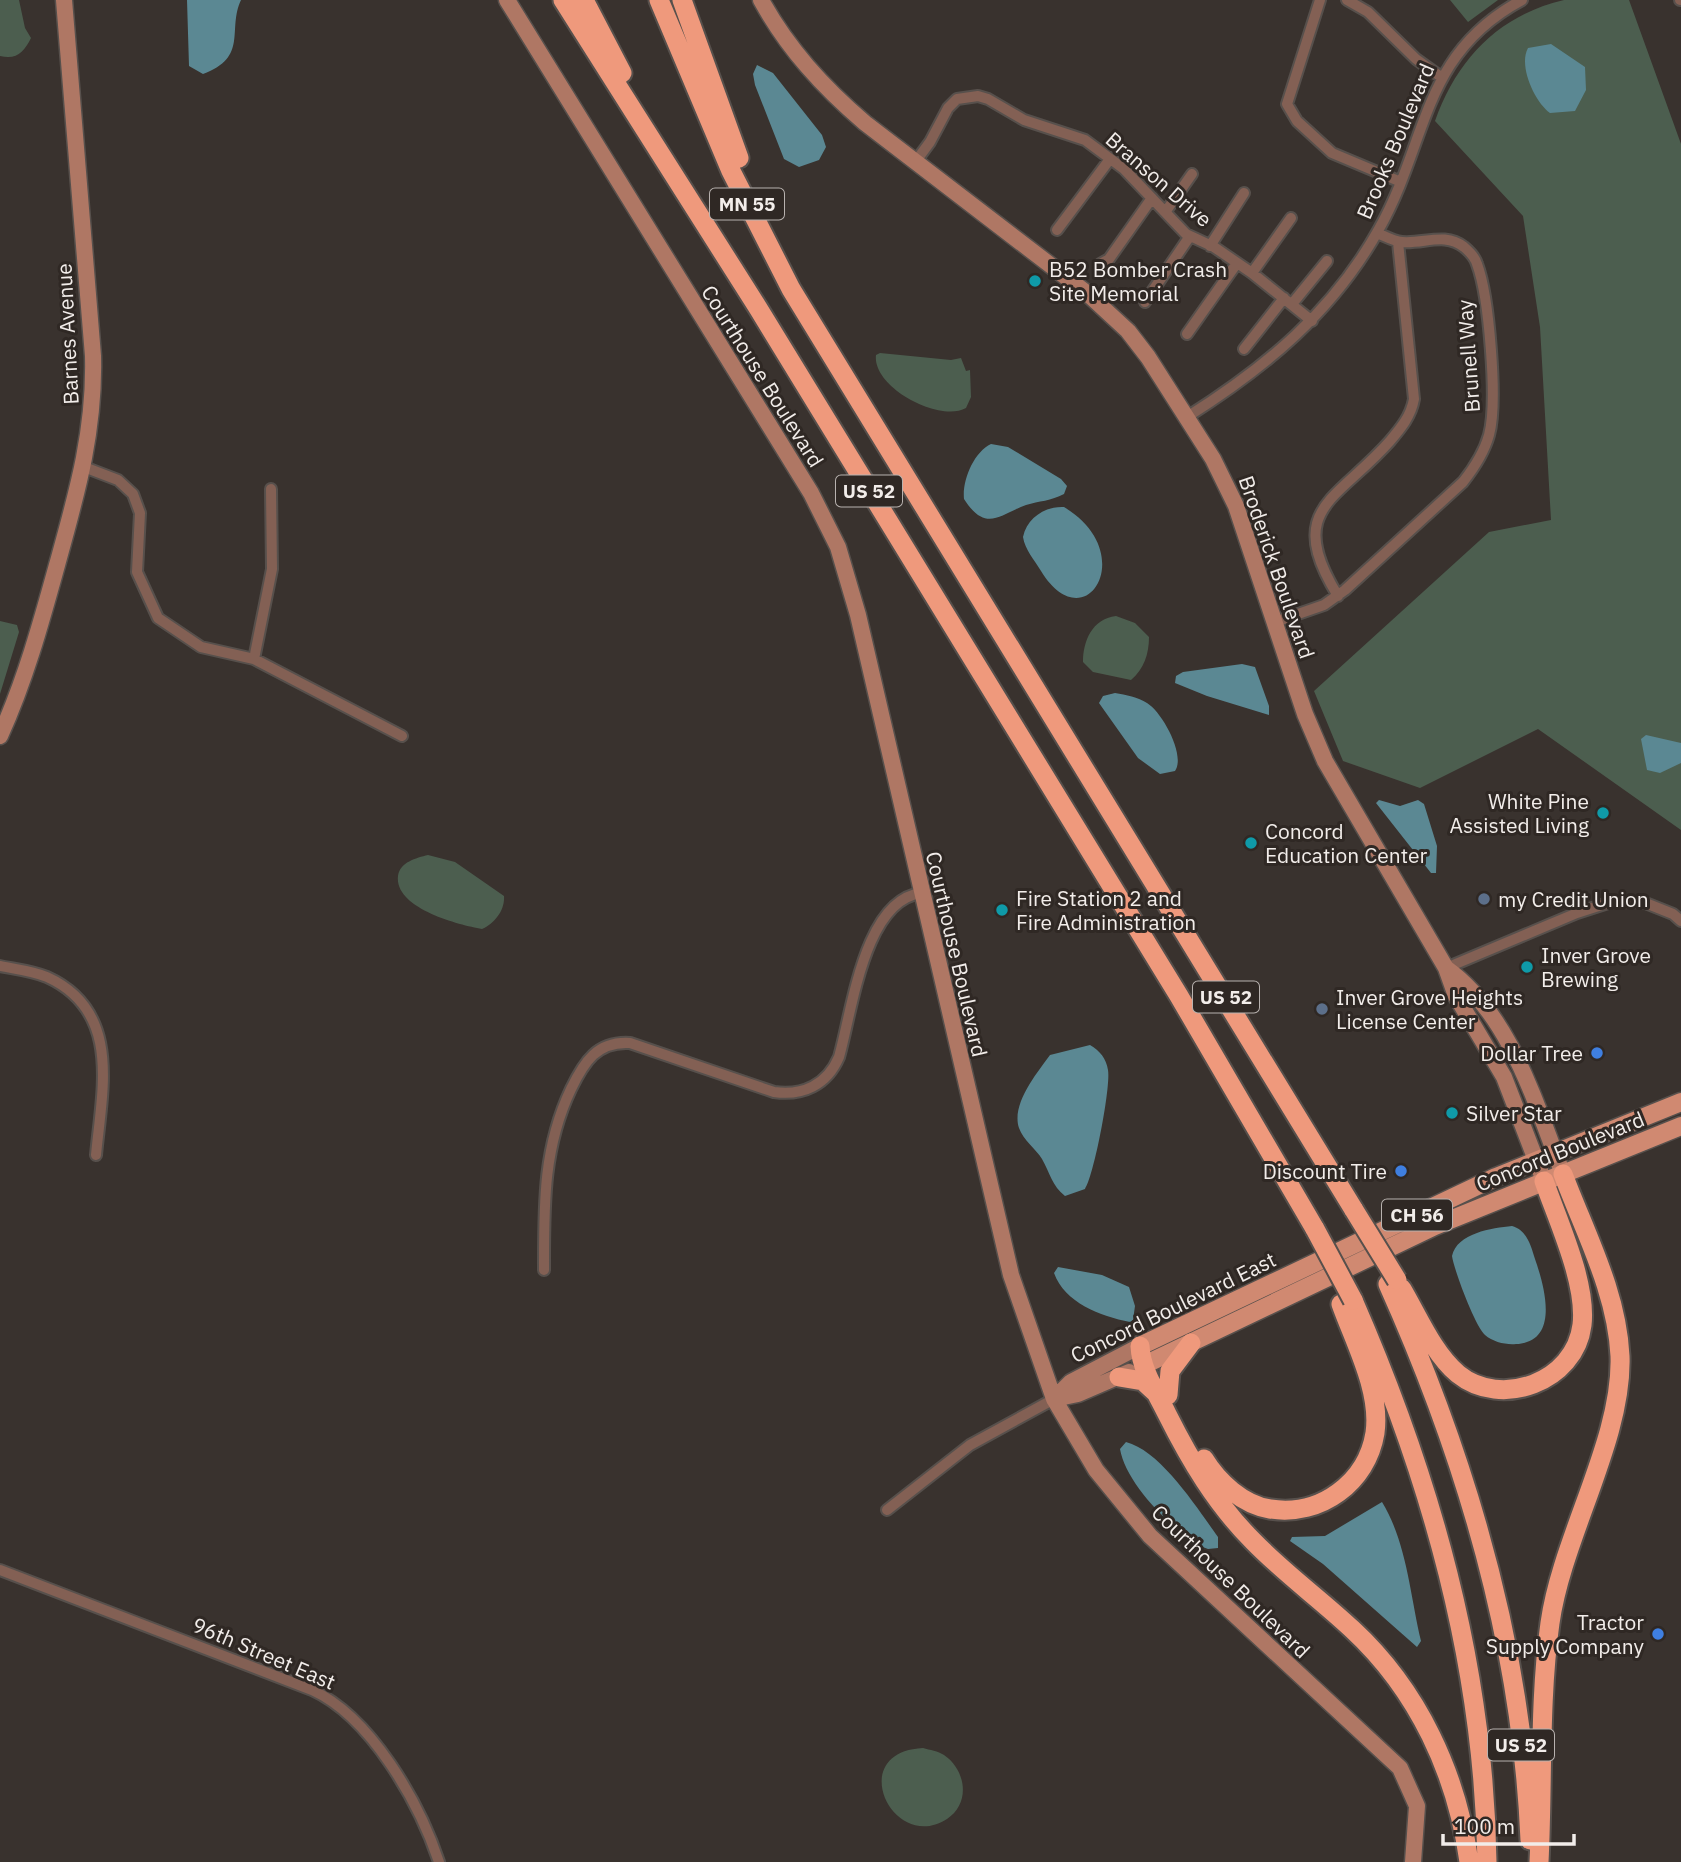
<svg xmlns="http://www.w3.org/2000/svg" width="1681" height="1862" viewBox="0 0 1681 1862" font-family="'IBM Plex Sans',sans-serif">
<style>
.green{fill:#4c5e4f}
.water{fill:#5b8893}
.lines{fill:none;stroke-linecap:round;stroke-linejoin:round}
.street-casing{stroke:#57504c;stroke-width:14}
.secondary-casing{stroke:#57504c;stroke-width:19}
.primary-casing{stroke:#57504c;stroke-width:21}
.highway-casing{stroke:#57504c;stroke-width:23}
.street{stroke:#836054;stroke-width:10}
.secondary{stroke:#af7764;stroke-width:16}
.primary{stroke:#d08971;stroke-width:18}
.highway{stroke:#ef997c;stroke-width:19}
.highway-bridge-casing{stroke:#57504c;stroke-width:23;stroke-linecap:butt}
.highway-bridge{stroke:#ef997c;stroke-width:19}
.culture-dot{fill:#0f9aa8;stroke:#2f2824;stroke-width:2.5}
.service-dot{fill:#5c6f8a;stroke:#2f2824;stroke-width:2.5}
.shop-dot{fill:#3f7fe0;stroke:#2f2824;stroke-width:2.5}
.labels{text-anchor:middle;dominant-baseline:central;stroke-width:6;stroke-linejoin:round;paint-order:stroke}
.shield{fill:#2f2824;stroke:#b8b2af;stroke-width:2}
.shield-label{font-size:19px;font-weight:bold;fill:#f2edea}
.street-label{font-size:21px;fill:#f2edea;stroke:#2f2824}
.poi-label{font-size:21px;fill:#f2edea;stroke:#2f2824;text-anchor:start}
</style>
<rect width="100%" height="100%" fill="#39322e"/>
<path class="green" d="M 0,0 L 19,0 L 25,28 L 31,38 C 24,52 17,60 0,56 Z
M 1450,0 L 1498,0 L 1468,22 Z
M 1564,0 L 1629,0 L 1681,144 L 1681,830 L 1538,729 L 1420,788 L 1343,761 L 1314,691 L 1489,532 L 1551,520 L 1540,327 L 1523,216 L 1435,121 C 1457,59 1499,15 1564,0 Z
M 880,353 L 951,360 L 961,358 L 966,371 L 970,370 L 971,397 L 966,408 C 939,423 872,387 876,355 Z
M 1116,616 L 1135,623 L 1149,637 C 1149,654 1144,669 1131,680 L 1093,672 L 1083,662 C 1083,641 1092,619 1116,616 Z
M 0,621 L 17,625 L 19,632 L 0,694 Z
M 428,855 L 455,862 L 504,896 C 505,910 495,923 482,929 C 458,925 394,908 398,876 C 400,862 416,858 428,855 Z
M 923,1748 C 930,1750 938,1751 944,1755 C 966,1770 971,1803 947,1819 C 893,1854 844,1752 923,1748 Z"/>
<path class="water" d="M 187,0 L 241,0 C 227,30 249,57 203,74 L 189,66 Z
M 1551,44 L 1585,67 L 1586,90 L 1575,111 L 1550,113 C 1535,102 1518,66 1528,48 Z
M 757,65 L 773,73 L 822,135 L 826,147 L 819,160 L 799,167 L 784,159 L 755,85 L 753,74 Z
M 991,444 L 1008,447 L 1061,479 L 1067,486 L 1064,494 C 1051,501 1039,501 1026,505 C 999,515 986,533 964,499 C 962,480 974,452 991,444 Z
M 1064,507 C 1141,553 1085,643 1041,571 C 1034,559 1025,550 1023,537 C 1027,518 1045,506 1064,507 Z
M 1242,664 L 1255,667 L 1269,706 L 1269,715 L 1207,696 L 1175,683 L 1176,676 L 1183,672 Z
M 1115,693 C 1126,695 1138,697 1147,703 C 1162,712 1186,755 1175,771 L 1160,774 L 1138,758 L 1099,703 L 1103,696 Z
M 1646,735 L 1681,743 L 1681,763 L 1660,773 L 1647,770 L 1641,739 Z
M 1379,800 L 1400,806 L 1418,800 L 1424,804 L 1437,846 L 1436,873 L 1431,873 L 1376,803 Z
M 1090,1045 C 1100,1051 1106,1058 1108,1070 C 1111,1087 1094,1176 1085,1189 L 1065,1196 C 1052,1186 1050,1173 1042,1159 C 1036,1149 1023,1140 1019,1128 C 1011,1104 1037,1073 1050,1055 Z
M 1512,1226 C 1527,1230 1531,1246 1535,1259 C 1544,1285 1561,1342 1516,1344 C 1506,1345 1493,1342 1485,1335 C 1475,1326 1454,1270 1452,1256 C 1457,1233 1492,1228 1512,1226 Z
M 1058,1267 L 1102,1275 L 1129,1287 L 1135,1306 L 1133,1320 L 1130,1322 C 1100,1316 1065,1303 1054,1273 Z
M 1126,1442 C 1161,1451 1197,1508 1218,1537 L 1218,1548 L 1208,1549 L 1200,1546 C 1171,1528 1126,1484 1120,1449 Z
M 1382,1502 C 1407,1543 1410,1595 1421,1641 L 1417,1647 L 1323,1564 L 1290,1541 L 1292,1537 L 1325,1536 Z"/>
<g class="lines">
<defs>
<path id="street" d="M 1320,0 L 1287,104 L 1297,121 L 1332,153 L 1401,182
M 1347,0 L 1368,12 L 1416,59 L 1441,77
M 1680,0 L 1681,0
M 916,161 L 930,142 L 948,108 L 957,99 L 978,96 L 988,99 L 1024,120 L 1085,140 L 1124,169 L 1186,234 L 1214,247 L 1252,273 L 1312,321
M 1166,211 L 1192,174
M 1057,230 L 1110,159
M 1210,246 L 1244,193
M 1100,264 L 1109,259 L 1152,198
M 1252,273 L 1291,218
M 1145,302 L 1190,236
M 1292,304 L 1327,261
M 1187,334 L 1237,263
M 1244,349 L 1284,298
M 1187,417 C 1266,367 1333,312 1379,229 C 1429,140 1421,54 1522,0
M 84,467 L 118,480 L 133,494 L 140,513 L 137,572 L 158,618 L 201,647 L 254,659 L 402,736
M 1338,596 C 1284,508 1337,501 1390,441 C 1401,428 1411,416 1414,399 L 1398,242
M 1275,622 L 1324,605 L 1345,590 L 1463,482 C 1474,468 1484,453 1489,435 C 1498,402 1489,296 1477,264 C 1475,257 1470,252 1464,247 C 1445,232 1424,244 1402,242 C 1393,241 1385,236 1377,233
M 254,659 L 272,569 L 271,489
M 0,966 C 15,969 33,971 47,977 C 122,1011 102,1090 96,1155
M 1446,968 L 1577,913 L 1611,902 L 1643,902 L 1673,914 L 1681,921
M 544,1270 C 544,1205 543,1148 571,1089 C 584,1062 597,1041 630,1043 L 774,1092 C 803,1096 827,1085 839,1057 C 852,1012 864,899 922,893
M 887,1510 L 970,1445 L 1054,1399
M 0,1570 L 312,1690 C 371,1717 419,1802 439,1862"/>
<path id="secondary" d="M 507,0 L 811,493 L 838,547 L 858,615 L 1011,1275 L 1054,1399 L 1096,1470 L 1150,1536 L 1400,1768 L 1417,1806 L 1413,1862
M 761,0 C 788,49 823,87 865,123 L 1088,294 L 1128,331 L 1148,357 L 1213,459 L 1236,506 L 1305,714 L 1325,761 L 1446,968 L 1456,996 L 1504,1077 L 1544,1181
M 0,736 C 25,681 41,623 57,565 C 77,493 95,431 93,356 L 64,0
M 1446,968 C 1511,1015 1535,1103 1563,1174
M 1054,1399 L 1071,1382 L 1140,1346
M 1054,1399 L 1078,1394 L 1129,1372"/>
<path id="primary" d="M 1140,1346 L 1496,1177 L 1681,1102
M 1144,1365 L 1435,1226 L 1681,1126"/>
<path id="highway" d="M 563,0 L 758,308 L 1179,996 L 1315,1229
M 584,0 L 622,73
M 659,0 L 731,171 L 791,289 L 1354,1210
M 682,0 L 739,158
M 1388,1284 C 1466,1458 1522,1649 1530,1840
M 1402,1289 C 1418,1316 1433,1353 1458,1374 C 1501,1409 1575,1382 1582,1325 C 1587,1283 1558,1221 1544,1181
M 1353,1300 C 1431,1479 1484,1665 1487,1862
M 1140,1346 C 1141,1370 1157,1393 1167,1414 C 1190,1460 1216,1504 1253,1541 C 1284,1573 1320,1599 1352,1629 C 1418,1690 1457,1774 1469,1862
M 1119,1377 L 1143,1381 L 1156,1393
M 1168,1395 L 1170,1371 L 1191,1343
M 1204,1459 C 1218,1482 1243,1505 1270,1509 C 1321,1517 1367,1482 1375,1433 C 1381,1391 1355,1343 1341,1304
M 1539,1862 C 1543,1783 1539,1701 1550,1623 C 1562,1537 1623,1439 1620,1356 C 1617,1292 1585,1233 1563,1174"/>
</defs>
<use href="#street" class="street-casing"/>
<use href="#secondary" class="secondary-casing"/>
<use href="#primary" class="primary-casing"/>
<use href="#highway" class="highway-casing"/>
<use href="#street" class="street"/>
<use href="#secondary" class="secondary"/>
<use href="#primary" class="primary"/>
<use href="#highway" class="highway"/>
<defs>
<path id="highway-bridge" d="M 1354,1210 L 1397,1280
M 1315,1229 L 1353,1300"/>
</defs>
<use href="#highway-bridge" class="highway-bridge-casing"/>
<use href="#highway-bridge" class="highway-bridge"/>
</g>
<g class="culture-dot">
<circle cx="1035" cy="281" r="7"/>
<circle cx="1603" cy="813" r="7"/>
<circle cx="1251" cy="843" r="7"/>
<circle cx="1002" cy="910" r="7"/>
<circle cx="1527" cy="967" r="7"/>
<circle cx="1452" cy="1113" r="7"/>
</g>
<g class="service-dot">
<circle cx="1484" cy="899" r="7"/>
<circle cx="1322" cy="1009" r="7"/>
</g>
<g class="shop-dot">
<circle cx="1597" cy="1053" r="7"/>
<circle cx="1401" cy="1171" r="7"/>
<circle cx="1658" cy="1634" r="7"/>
</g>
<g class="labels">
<g class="shield">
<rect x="710" y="188.5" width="74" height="31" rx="5"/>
<rect x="836" y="475.5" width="66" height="31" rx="5"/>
<rect x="1193" y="981.5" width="66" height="31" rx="5"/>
<rect x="1382" y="1199.5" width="70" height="31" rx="5"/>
<rect x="1488" y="1729.5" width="66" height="31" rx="5"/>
</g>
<g class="shield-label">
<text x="747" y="204">MN 55</text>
<text x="869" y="491">US 52</text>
<text x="1226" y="997">US 52</text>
<text x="1417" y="1215">CH 56</text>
<text x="1521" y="1745">US 52</text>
</g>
<g class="street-label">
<text transform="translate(1395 141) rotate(-67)">Brooks Boulevard</text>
<text transform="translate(1159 179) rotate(41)">Branson Drive</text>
<text transform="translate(67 334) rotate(-93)">Barnes Avenue</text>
<text transform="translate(1468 356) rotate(-94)">Brunell Way</text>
<text transform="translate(763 376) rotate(58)">Courthouse Boulevard</text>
<text transform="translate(1277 567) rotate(71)">Broderick Boulevard</text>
<text transform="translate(957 954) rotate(77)">Courthouse Boulevard</text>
<text transform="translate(1560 1151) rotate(-22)">Concord Boulevard</text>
<text transform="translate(1173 1307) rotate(-26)">Concord Boulevard East</text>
<text transform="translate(1231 1581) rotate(44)">Courthouse Boulevard</text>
<text transform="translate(264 1653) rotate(23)">96th Street East</text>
</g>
<g class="poi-label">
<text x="1049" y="269">B52 Bomber Crash<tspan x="1049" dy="24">Site Memorial</tspan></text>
<text x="1589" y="801" text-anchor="end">White Pine<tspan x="1589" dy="24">Assisted Living</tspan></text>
<text x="1265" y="831">Concord<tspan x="1265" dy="24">Education Center</tspan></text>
<text x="1016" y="898">Fire Station 2 and<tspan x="1016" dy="24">Fire Administration</tspan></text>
<text x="1498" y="899">my Credit Union</text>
<text x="1541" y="955">Inver Grove<tspan x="1541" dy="24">Brewing</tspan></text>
<text x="1336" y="997">Inver Grove Heights<tspan x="1336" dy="24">License Center</tspan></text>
<text x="1583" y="1053" text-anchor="end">Dollar Tree</text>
<text x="1466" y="1113">Silver Star</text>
<text x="1387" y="1171" text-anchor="end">Discount Tire</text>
<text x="1644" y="1622" text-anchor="end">Tractor<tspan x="1644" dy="24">Supply Company</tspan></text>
</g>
</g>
<path d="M1443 1834v10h131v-10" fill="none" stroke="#f2edea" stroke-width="3.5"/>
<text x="1454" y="1834" font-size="21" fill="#f2edea" stroke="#2f2824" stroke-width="5" paint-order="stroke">100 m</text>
</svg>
